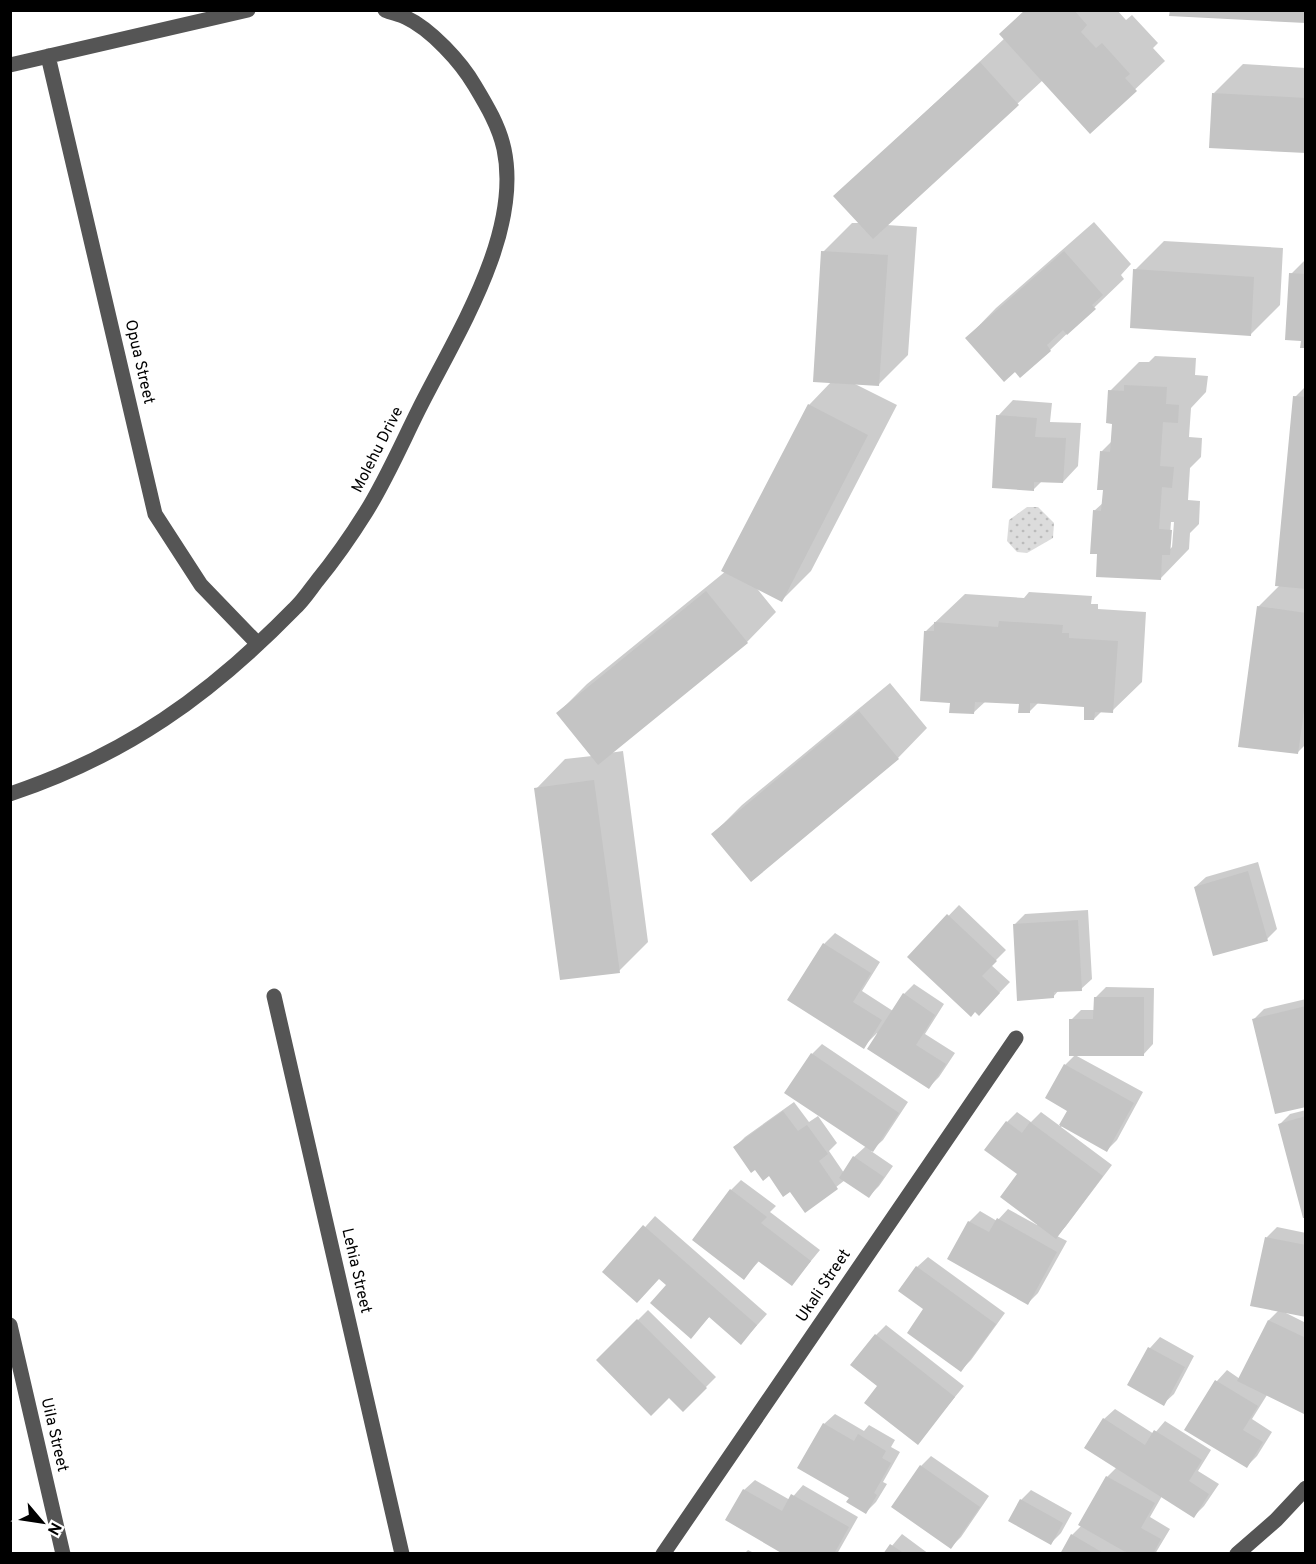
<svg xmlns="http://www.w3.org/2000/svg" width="1316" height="1564" viewBox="0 0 1316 1564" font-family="Overpass,sans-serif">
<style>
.park{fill:url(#park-dots)}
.shadow{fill:#0003;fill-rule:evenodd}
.building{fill:#c4c4c4}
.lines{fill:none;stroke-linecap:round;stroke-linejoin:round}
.minor{stroke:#555;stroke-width:15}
.labels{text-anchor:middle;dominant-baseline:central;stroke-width:4.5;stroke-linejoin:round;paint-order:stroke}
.street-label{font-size:16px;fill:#000;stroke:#fff}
</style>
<defs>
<pattern id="park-dots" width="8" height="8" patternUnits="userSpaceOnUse" patternTransform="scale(1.5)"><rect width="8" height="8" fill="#dcdcdc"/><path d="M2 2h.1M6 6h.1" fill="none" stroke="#bbb" stroke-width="1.8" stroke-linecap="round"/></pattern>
</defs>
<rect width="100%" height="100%" fill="#fff"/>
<path class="park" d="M 1027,507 L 1038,507 L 1054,523 L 1053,538 L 1027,553 L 1017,552 L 1007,541 L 1009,520 Z"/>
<path class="shadow" d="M 1025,10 L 1117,10 L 1126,20 L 1132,15 L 1158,43 L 1153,48 L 1165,61 L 1090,132 L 1043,80 L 887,225 L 917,227 L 908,355 L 879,384 L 853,383 L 897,405 L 811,571 L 782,600 L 755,586 L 776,612 L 747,642 L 609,753 L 623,751 L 648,942 L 619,971 L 536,789 L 565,759 L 592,756 L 558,713 L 587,684 L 726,571 L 809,405 L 832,381 L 823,252 L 852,223 L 860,223 L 835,196 L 1005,38 Z
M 1243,64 L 1306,68 L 1306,151 L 1214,93 Z
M 1094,222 L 1131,264 L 1121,275 L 1124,279 L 1050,350 L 1021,376 L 967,338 L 996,308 Z
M 1164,241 L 1283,248 L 1280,305 L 1251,334 L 1135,270 Z
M 1306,259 L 1306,346 L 1291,274 Z
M 1155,356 L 1196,358 L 1195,375 L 1208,376 L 1206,392 L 1191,408 L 1189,437 L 1202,438 L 1201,457 L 1190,468 L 1188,500 L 1200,501 L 1199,524 L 1190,533 L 1189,549 L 1160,579 L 1099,553 L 1094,511 L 1104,502 L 1101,452 L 1112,441 L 1114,422 L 1110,391 L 1139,362 L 1149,362 ZM 1171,522 L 1174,522 L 1172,547 L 1169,550 Z
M 1306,386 L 1306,744 L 1297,753 L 1258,607 L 1280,585 L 1295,397 Z
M 1013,400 L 1052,403 L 1050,422 L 1081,423 L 1078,466 L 1063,482 L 1042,481 L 1033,490 L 998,416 Z
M 1029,592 L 1092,596 L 1091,604 L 1098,604 L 1098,609 L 1146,612 L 1142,682 L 1112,711 L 1102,711 L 1094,719 L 1086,705 L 1039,702 L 1029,712 L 1021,703 L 986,701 L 973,713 L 951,701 L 926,631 L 965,594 L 1024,598 Z
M 890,683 L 927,728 L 898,758 L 751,879 L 713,834 L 742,805 Z
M 1258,862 L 1277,929 L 1267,939 L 1195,887 L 1206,877 Z
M 959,905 L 1006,950 L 991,965 L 1010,982 L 979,1014 L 909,957 Z
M 1088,910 L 1092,979 L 1081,989 L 1059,990 L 1053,997 L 1015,924 L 1025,914 Z
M 835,933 L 880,962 L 862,991 L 893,1011 L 904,994 L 914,984 L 944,1004 L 925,1034 L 955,1053 L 939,1077 L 928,1088 L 877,1033 L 863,1047 L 789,999 L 825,943 Z
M 1106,987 L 1154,988 L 1153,1044 L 1143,1055 L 1075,1055 L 1143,1092 L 1117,1140 L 1107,1150 L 1062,1126 L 1061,1127 L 1112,1165 L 1066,1226 L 1057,1236 L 1067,1241 L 1038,1293 L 1028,1303 L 949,1259 L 969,1222 L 980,1211 L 997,1221 L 1008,1209 L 1037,1225 L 1038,1223 L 1019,1174 L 1007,1122 L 1017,1112 L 1031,1122 L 1041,1112 L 1060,1126 L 1070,1110 L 1065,1065 L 1075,1055 L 1071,1020 L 1081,1010 L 1095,1010 L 1095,998 Z
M 1306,999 L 1306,1105 L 1254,1019 L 1264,1009 Z
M 822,1044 L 908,1102 L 883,1140 L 871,1151 L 893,1166 L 879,1186 L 869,1196 L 845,1180 L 806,1211 L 790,1190 L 735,1147 L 745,1137 L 794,1102 L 809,1122 L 818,1116 L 837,1143 L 829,1151 L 844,1173 L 854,1157 L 866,1146 L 812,1054 Z
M 1306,1110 L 1306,1216 L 1280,1124 L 1290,1114 Z
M 741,1180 L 776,1206 L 770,1212 L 820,1250 L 792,1284 L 760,1260 L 744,1278 L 731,1190 Z
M 655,1216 L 767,1314 L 751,1332 L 710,1316 L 701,1326 L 668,1285 L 659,1277 L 605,1272 Z
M 1277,1227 L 1306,1233 L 1306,1316 L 1284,1312 L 1306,1323 L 1306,1414 L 1267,1395 L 1252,1419 L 1272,1432 L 1257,1456 L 1247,1466 L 1187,1429 L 1217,1381 L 1227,1370 L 1240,1379 L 1269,1320 L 1279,1310 L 1267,1237 Z
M 928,1257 L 1005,1313 L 971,1360 L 961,1370 L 926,1309 L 917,1267 Z
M 648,1310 L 716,1377 L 683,1410 L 669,1396 L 598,1360 Z
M 886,1325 L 964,1386 L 917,1443 L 879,1386 L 876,1335 Z
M 1160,1337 L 1194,1356 L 1174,1394 L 1163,1404 L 1129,1385 L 1150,1348 Z
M 1115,1409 L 1154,1434 L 1165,1421 L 1211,1450 L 1198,1471 L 1219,1484 L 1204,1506 L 1194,1516 L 1162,1496 L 1150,1517 L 1170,1529 L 1155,1554 L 1133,1554 L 1126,1550 L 1124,1554 L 1062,1554 L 1072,1535 L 1082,1525 L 1107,1477 L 1117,1467 L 1104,1419 Z
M 835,1414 L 864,1431 L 869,1425 L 895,1440 L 891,1447 L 900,1452 L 883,1482 L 887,1484 L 876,1502 L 866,1512 L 851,1498 L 824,1424 Z
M 931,1456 L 989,1496 L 961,1537 L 951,1547 L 921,1466 Z
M 755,1480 L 790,1500 L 803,1485 L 858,1517 L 837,1554 L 786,1554 L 744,1490 Z
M 1031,1490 L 1072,1513 L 1061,1533 L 1051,1543 L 1021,1500 Z
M 902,1534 L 929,1554 L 885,1554 Z
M 748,1550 L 756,1554 L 744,1554 Z"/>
<path class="building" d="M 1025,10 L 1074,10 L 1087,25 L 1081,32 L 1096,48 L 1102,43 L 1130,74 L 1125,78 L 1137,91 L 1090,134 L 999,34 Z
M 1170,10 L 1306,10 L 1306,23 L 1169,16 Z
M 980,62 L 1019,105 L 873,239 L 833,196 Z
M 1212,93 L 1306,98 L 1306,153 L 1209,148 Z
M 821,251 L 888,255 L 879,386 L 813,382 Z
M 1064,251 L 1103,295 L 1092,305 L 1096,309 L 1067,335 L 1063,330 L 1047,345 L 1051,351 L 1020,378 L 1015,372 L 1004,382 L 965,338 Z
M 1133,269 L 1254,277 L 1251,336 L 1130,328 Z
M 1289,273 L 1306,274 L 1306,348 L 1300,348 L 1301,341 L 1285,340 Z
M 1124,385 L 1167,387 L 1166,404 L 1179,405 L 1178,423 L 1163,422 L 1160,466 L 1174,467 L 1172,488 L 1162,487 L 1159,529 L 1172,530 L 1170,555 L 1162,555 L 1161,580 L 1096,577 L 1097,554 L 1090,554 L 1093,510 L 1101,511 L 1103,490 L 1097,490 L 1100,451 L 1110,452 L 1112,424 L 1106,423 L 1108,390 L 1124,391 Z
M 1293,396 L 1306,397 L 1306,589 L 1275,586 Z
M 808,404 L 868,435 L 782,602 L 721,571 Z
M 996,415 L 1037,418 L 1035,437 L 1066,438 L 1063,483 L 1034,482 L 1034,491 L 992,488 Z
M 706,591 L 748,643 L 598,765 L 556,713 Z
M 1257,606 L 1306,613 L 1306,696 L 1298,754 L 1238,747 Z
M 999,621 L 1063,625 L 1062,633 L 1069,633 L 1069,638 L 1118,641 L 1113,713 L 1095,712 L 1094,720 L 1084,720 L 1084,707 L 1030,703 L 1030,713 L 1018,713 L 1019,704 L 975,702 L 974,714 L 949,713 L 950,703 L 920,701 L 924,631 L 934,631 L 934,622 L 998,627 Z
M 859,711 L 899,759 L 751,882 L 711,834 Z
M 594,780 L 620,973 L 560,980 L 534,788 Z
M 1248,871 L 1268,941 L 1213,956 L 1194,887 Z
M 947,914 L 997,961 L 982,976 L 1000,993 L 979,1016 L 975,1012 L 971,1017 L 907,957 Z
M 1078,920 L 1082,991 L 1054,992 L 1054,998 L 1017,1001 L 1013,924 Z
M 823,943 L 871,973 L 853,1002 L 882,1020 L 864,1049 L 787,1000 Z
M 903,993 L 935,1015 L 916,1045 L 946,1064 L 929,1089 L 867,1049 Z
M 1094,997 L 1144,997 L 1144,1056 L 1069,1056 L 1069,1019 L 1093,1019 Z
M 1306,1006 L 1306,1107 L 1275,1114 L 1252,1019 Z
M 811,1053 L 899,1113 L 873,1152 L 784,1093 Z
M 1064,1064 L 1134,1103 L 1107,1152 L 1059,1125 L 1067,1111 L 1045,1098 Z
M 783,1111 L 798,1131 L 807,1125 L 828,1154 L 819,1161 L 838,1189 L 805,1213 L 790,1192 L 783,1197 L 769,1176 L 763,1181 L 755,1170 L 751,1173 L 733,1147 Z
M 1306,1116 L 1306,1218 L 1303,1218 L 1278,1124 Z
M 1006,1121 L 1022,1133 L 1030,1122 L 1103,1176 L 1056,1239 L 1000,1197 L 1017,1174 L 984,1150 Z
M 853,1156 L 884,1177 L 869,1198 L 839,1178 Z
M 730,1189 L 767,1217 L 761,1223 L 811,1261 L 792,1286 L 758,1261 L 744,1280 L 692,1240 Z
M 997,1218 L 1057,1252 L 1028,1305 L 947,1259 L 968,1221 L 989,1232 Z
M 643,1225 L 757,1325 L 741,1345 L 709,1317 L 691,1339 L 650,1303 L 666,1285 L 659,1279 L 637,1303 L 602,1272 Z
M 1265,1237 L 1306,1245 L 1306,1317 L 1250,1306 Z
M 916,1266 L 996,1324 L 961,1372 L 907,1333 L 923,1309 L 898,1291 Z
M 637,1319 L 707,1388 L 683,1412 L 669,1398 L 651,1416 L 596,1360 Z
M 1268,1320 L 1306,1338 L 1306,1415 L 1237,1381 Z
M 875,1334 L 955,1397 L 918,1445 L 864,1403 L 877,1386 L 850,1365 Z
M 1148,1347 L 1185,1367 L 1164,1406 L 1127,1385 Z
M 1215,1380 L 1258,1406 L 1243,1430 L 1263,1442 L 1247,1468 L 1184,1430 Z
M 1103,1418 L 1145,1445 L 1154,1430 L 1202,1460 L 1189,1481 L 1209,1494 L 1194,1518 L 1084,1448 Z
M 823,1423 L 854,1441 L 858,1434 L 886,1451 L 882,1458 L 891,1463 L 874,1493 L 877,1495 L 866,1514 L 846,1502 L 849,1498 L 797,1468 Z
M 920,1465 L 980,1507 L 951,1549 L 891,1507 Z
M 1106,1476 L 1155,1503 L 1141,1528 L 1161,1539 L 1153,1554 L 1129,1554 L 1078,1525 Z
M 743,1489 L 782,1511 L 791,1494 L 849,1527 L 834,1554 L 783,1554 L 725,1520 Z
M 1020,1499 L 1063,1523 L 1051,1545 L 1008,1521 Z
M 1071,1534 L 1105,1554 L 1060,1554 Z
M 890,1544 L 905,1554 L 883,1554 Z"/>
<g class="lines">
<path class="minor" d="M 48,56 L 155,514 L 201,585 L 258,644
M 10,65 L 248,10
M 10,794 C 126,755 209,696 294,609 C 303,601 310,590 317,581 C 335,559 351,536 366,512 C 386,480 402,443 419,409 C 456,335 522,234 504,149 C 499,126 487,106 475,86 C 461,62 431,29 405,17 C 399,14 392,13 385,10
M 274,996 L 402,1554
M 10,1325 L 63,1554
M 663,1554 L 1016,1038
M 1237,1554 L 1276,1520 L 1306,1488"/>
</g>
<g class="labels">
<g class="street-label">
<text transform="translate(139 362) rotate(77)">Opua Street</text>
<text transform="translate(378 450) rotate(-63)">Molehu Drive</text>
<text transform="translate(356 1271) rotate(77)">Lehia Street</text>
<text transform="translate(824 1286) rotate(-56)">Ukali Street</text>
<text transform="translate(54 1435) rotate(77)">Uila Street</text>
</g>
</g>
<rect width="1316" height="1564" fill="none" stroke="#000000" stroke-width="24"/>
<g transform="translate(42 1522) rotate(119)" stroke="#ffffff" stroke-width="4.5" paint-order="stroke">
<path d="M0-4.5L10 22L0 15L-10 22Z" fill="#000000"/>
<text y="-9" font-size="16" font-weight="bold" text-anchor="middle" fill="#000000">N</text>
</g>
</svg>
